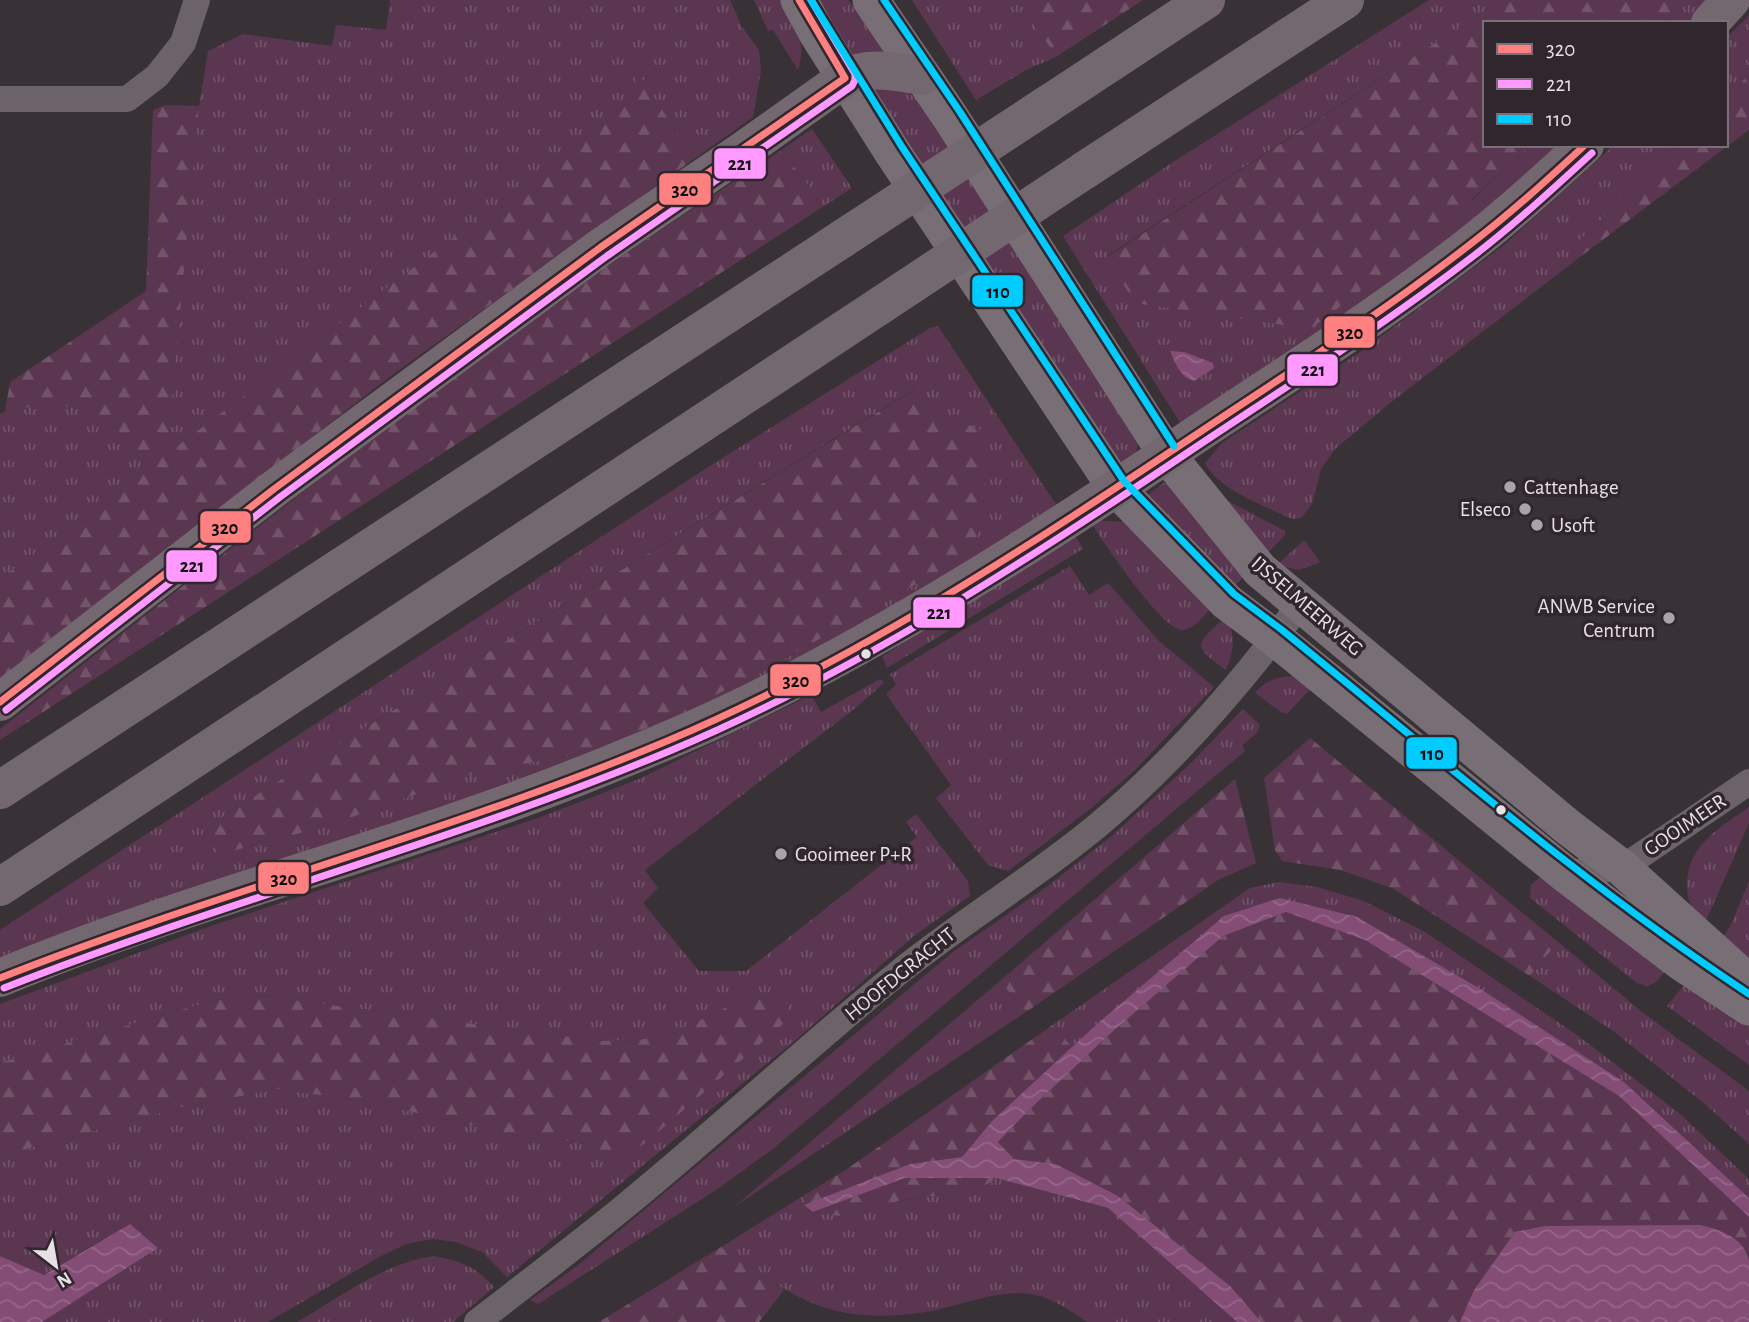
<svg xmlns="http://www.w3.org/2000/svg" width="1749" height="1322" viewBox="0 0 1749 1322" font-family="'Alegreya Sans',sans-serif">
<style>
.grass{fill:url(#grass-tufts);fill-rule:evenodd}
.forest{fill:url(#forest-firs)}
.water{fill:url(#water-waves)}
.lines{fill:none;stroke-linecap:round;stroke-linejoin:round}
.minor{stroke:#6c6369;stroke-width:26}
.secondary{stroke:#786e75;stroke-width:37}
.motorway{stroke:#746870;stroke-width:38}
.motorway-bridge{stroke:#746870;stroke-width:38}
.bus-1-casing{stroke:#30262d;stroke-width:12}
.bus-2-casing{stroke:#30262d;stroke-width:12}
.bus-3-casing{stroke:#30262d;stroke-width:12}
.bus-1{stroke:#ff8080;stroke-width:7}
.bus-2{stroke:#f9f;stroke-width:7}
.bus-3{stroke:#0cf;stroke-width:7}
.poi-dot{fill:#aaa3a8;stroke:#30262d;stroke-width:2.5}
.bus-dot{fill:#e7e0e5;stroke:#30262d;stroke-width:2.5}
.labels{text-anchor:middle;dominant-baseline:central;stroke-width:7;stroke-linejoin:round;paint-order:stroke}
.poi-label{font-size:21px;fill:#e7e0e5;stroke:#30262d;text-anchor:start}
.street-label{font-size:21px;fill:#e7e0e5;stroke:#30262d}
.line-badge{stroke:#30262d;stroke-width:2.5}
.pale-badge-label{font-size:19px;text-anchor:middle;font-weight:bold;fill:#111}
</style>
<defs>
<pattern id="grass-tufts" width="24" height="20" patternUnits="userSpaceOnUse" patternTransform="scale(1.75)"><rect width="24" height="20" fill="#5b3651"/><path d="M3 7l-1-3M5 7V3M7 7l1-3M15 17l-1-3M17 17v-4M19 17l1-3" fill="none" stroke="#73536a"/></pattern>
<pattern id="forest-firs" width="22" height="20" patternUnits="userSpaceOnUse" patternTransform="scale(1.75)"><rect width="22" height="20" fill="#5b3651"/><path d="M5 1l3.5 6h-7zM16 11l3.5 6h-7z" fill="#73536a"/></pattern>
<pattern id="water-waves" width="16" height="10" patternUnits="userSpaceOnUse" patternTransform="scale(1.75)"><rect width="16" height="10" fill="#844d76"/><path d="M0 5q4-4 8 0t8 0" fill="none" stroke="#956689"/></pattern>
</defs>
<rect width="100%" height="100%" fill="#383236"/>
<path class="grass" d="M 390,0 L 730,0 L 742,27 L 759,50 L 761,71 L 753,117 L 694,159 L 637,72 L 633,98 L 593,132 L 166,455 L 199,106 L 208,51 L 243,34 L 332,46 L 336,25 L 386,30 Z
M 754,0 L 783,0 C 795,26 807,41 798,70 L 773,30 L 768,31 Z
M 812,0 L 848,0 L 880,35 L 898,60 L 846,60 Z
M 912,0 L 1023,0 L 1031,19 L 1056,57 L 1026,70 L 976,100 Z
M 1429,0 L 1501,0 L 1107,256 L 1472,200 L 1531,145 L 1569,145 L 1510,197 L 1184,429 L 1063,236 L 1170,164 Z
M 1682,0 L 1722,0 L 1701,23 L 1661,23 Z
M 1749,16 L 1749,74 L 1726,99 L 1726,38 Z
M 870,87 L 905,91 L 927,104 L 1138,443 L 1136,454 L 1124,461 L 1116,462 Z
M 812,129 L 852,188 L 821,208 L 802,176 L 780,151 Z
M 1614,145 L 1678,145 L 1571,249 L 1576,260 L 1390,403 L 1335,449 L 1321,469 L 1312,504 L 1301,518 L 1292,519 C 1267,507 1217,489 1205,463 L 1222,443 L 1360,352 L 1503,246 Z
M 938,326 L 1061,512 L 699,718 L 0,965 L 0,930 L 705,469 L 930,328 ZM 916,388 L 986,488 L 974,551 L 751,678 L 600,750 L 479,772 L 327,826 L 221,854 L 209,842 L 225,814 Z
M 41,403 L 78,408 L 125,435 L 147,469 L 0,579 L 0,414 L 5,411 L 10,413 Z
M 1163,483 L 1167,483 L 1248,573 L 1230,590 L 1147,496 Z
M 1211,492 L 1285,531 L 1285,535 L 1263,558 Z
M 1089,520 L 1125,522 L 1215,604 C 1207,612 1193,631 1182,630 C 1161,629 1102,540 1089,520 Z
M 1071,529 L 1083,549 L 887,668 L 882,657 Z
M 1304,540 L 1320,562 L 1299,570 L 1277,565 Z
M 1070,566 L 1089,595 L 1108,583 L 1158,640 L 1214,687 L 1134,771 L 1090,809 L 1008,871 L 988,865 L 936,798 L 951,785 L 886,694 L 896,685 L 890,674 Z
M 1226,616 C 1236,634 1234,652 1226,670 C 1189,644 1197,645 1226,616 Z
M 1293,676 L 1315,684 L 1287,714 L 1281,712 L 1255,693 C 1265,680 1277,677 1293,676 Z
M 880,679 L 884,683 L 854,709 L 645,870 L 658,888 L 643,903 L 699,971 L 746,971 L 917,837 L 906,822 L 916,814 L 968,881 L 970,896 L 914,936 L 797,1039 L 507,1277 L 482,1252 L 456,1242 L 433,1239 L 406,1244 L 381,1256 L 268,1322 L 42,1322 L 158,1248 L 130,1224 L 44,1275 L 0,1256 L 0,1156 L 182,1107 L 278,1089 L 369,1102 L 528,1138 L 590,1143 L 605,1159 L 755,994 L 672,1034 L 638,1040 L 602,1041 L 248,994 L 208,1002 L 0,1063 L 0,1004 L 208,927 L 541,817 L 639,779 L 811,695 L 821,712 Z
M 1243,709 L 1260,725 L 1257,733 L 1242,745 L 1245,751 L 774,1148 L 719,1188 L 538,1304 L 530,1300 L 577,1266 L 953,952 L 1049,885 L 1113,835 L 1192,762 Z
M 1749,807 L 1749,823 L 1705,923 C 1693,911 1687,903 1687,885 C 1687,845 1720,828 1749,807 Z
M 1542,875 L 1670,965 L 1656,982 L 1648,986 L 1637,983 L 1530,898 L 1531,885 Z
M 1749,881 L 1749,960 L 1718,943 L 1730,927 Z
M 1279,882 L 1317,887 L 1364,901 L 1425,932 L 1577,1035 L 1679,1113 L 1749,1179 L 1749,1198 L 1624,1082 L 1357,917 L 1097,1024 L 1072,1048 L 1054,1024 L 1250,888 Z
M 1558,942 L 1642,1012 L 1749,1091 L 1749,1144 L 1706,1105 L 1613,1031 L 1530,976 Z
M 1689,979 L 1749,1021 L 1749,1065 L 1667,1006 Z
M 1000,981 L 1026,1012 L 734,1207 Z
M 996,1178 L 1108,1208 L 1237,1322 L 1088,1322 C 1072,1312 1054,1299 1036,1295 C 1000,1288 966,1304 932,1311 C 903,1316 871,1318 842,1312 C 796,1303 758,1272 721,1247 L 803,1196 L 808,1204 L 805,1205 L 818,1213 L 955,1193 L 985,1186 Z
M 435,1256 C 464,1263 474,1265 494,1287 L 453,1322 L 297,1322 C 339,1298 387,1261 435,1256 Z"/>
<path class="forest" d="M 1023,0 L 1143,0 L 1056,57 L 1031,19 Z
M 1501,0 L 1682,0 L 1661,23 L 1485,23 L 1485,145 L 1531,145 C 1461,211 1387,272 1310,329 L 1135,303 L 1107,257 Z
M 637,71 L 694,159 L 392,375 L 0,679 L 0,579 L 147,469 L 125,435 L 78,408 L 41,403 L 10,413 L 5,411 L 10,382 L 146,291 L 153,110 L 165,105 L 199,106 L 167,454 L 593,132 L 633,98 Z
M 1749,74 L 1749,130 L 1576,260 L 1571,249 L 1678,145 L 1726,145 L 1726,99 Z
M 780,151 L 802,176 L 821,208 L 0,740 L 0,729 L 326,474 L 575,287 Z
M 917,388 L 941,421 L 979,427 L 986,488 L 974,551 L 751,678 L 600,750 L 479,772 L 327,826 L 221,854 L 208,842 L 225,814 Z
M 1310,738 L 1558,942 L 1530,976 L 1392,888 L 1340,870 L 1282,861 L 1275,850 L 1264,778 Z
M 1235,779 L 1256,863 L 1218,880 L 1026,1012 L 1000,981 Z
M 1286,912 L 1365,940 L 1619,1096 L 1749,1217 L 1749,1260 L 1747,1252 L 1515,1232 L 1474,1290 L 1460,1322 L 1261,1322 L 1118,1196 L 1056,1164 L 1014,1159 L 998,1142 L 1028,1111 L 1111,1033 L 1223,936 Z
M 755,993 L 783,994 L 791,1017 L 644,1144 L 619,1159 L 605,1159 L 590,1143 L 528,1138 L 369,1102 L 278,1089 L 182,1107 L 0,1156 L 0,1063 L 208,1002 L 248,994 L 602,1041 L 638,1040 L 672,1034 Z
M 1054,1024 L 1072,1048 L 992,1121 L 962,1157 L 910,1164 L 808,1204 L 803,1196 L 847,1169 Z
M 905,1178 L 996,1178 L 985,1186 L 955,1193 L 898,1201 L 842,1216 L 818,1213 L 816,1211 Z
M 721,1247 L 784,1290 L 759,1322 L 599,1322 Z"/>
<path class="water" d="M 1170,351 L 1184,352 L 1213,363 L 1214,368 L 1194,381 C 1181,378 1175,363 1170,351 Z
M 1280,898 L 1357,917 L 1482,990 L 1624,1082 L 1749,1198 L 1749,1217 L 1619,1096 L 1365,940 L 1286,912 L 1223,936 L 1111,1033 L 1028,1111 L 998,1142 L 1014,1159 L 1056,1164 L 1118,1196 L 1230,1286 L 1261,1322 L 1237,1322 L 1108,1208 L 996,1178 L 905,1178 L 813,1212 L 804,1205 L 910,1164 L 962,1157 L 992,1121 L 1097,1024 L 1224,916 Z
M 130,1224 L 158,1248 L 42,1322 L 0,1322 L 0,1256 L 44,1275 Z
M 1700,1225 C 1721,1230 1743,1237 1749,1260 L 1749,1322 L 1460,1322 L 1474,1290 L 1515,1232 L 1545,1226 Z"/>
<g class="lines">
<path class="minor" d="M 0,99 L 127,99 L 157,76 L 183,43 L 197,0
M 1564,873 L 1622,868 L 1749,782
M 477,1322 C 526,1284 576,1246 624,1207 C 717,1131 804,1049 897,974 C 961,922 1033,879 1097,826 C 1175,761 1241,684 1301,603"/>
<path class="secondary" d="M 799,0 L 817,33 L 893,153 L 1116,488 L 1227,602 L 1275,638 L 1564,873 L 1681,962 L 1749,1007
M 871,0 L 951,118 L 1167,455 L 1260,570 L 1568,827 L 1622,868 L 1749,983"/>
<path class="motorway" d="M 1710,23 L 1731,0
M 1048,104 L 1206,0
M 1085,170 L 1345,0
M 0,702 L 274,489 L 601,247 L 741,152 L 845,78 C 868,65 896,72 922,76
M 0,790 L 842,239
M 0,887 L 881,305
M 0,978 C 190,899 391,851 583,775 C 630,756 679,737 725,715 C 891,636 1048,535 1200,432 C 1291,372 1383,313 1469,246 C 1509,215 1547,180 1585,145"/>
<path class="motorway-bridge" d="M 842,239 L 1048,104
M 881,305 L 1085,170"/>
<defs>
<path id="bus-1" d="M 0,702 L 274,489 L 601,247 L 845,78 L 799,0
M 0,978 C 220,891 449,833 667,741 C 856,661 1029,546 1200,432 C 1290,372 1382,313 1468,246 C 1509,215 1547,180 1585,145"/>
<path id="bus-2" d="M 6,710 L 280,497 L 607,256 L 852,86 L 855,80 L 855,74 L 811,0
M 4,988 C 224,901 454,842 672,750 C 859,671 1031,558 1199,445 C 1292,383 1387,323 1476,254 C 1516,223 1554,188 1592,153"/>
<path id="bus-3" d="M 811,0 L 902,147 L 1124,481 L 1234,594 L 1282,630 C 1435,754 1584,885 1749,994
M 884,0 L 960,112 L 1174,446"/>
</defs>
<use href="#bus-1" class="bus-1-casing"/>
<use href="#bus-2" class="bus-2-casing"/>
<use href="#bus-3" class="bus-3-casing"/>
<use href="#bus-1" class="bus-1"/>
<use href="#bus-2" class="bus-2"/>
<use href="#bus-3" class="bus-3"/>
</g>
<g class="poi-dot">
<circle cx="1510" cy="487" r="7"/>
<circle cx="1525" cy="509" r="7"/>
<circle cx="1537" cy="525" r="7"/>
<circle cx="1669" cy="618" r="7"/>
<circle cx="781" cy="854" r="7"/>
</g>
<g class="bus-dot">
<circle cx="866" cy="654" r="6"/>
<circle cx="1501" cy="810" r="6"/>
</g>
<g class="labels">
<g class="poi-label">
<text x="1524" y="487">Cattenhage</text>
<text x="1511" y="509" text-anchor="end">Elseco</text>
<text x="1551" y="525">Usoft</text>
<text x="1655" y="606" text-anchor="end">ANWB Service<tspan x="1655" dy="24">Centrum</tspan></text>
<text x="795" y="854">Gooimeer P+R</text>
</g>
<g class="street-label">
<text transform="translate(1307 606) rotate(41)">IJSSELMEERWEG</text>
<text transform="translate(1685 825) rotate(-34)">GOOIMEER</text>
<text transform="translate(900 974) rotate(-39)">HOOFDGRACHT</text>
</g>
</g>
<g class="line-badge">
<rect x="713" y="147" width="54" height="33" rx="7" fill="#f9f"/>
<rect x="658" y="172" width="54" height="34" rx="7" fill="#ff8080"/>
<rect x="971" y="274" width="53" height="34" rx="7" fill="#0cf"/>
<rect x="1323" y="315" width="53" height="34" rx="7" fill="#ff8080"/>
<rect x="1286" y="353" width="53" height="34" rx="7" fill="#f9f"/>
<rect x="199" y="510" width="53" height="34" rx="7" fill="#ff8080"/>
<rect x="165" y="549" width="53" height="34" rx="7" fill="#f9f"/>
<rect x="912" y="596" width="54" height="33" rx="7" fill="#f9f"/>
<rect x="769" y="663" width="53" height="34" rx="7" fill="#ff8080"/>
<rect x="1405" y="736" width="53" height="34" rx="7" fill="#0cf"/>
<rect x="257" y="861" width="53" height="34" rx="7" fill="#ff8080"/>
</g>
<g class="pale-badge-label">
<text x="740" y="170">221</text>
<text x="685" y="196">320</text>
<text x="998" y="298">110</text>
<text x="1350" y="339">320</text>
<text x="1313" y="376">221</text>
<text x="225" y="534">320</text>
<text x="192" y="572">221</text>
<text x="939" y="619">221</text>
<text x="796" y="687">320</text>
<text x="1432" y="760">110</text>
<text x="284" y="885">320</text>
</g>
<rect x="1483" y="21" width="245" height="126" fill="#30262d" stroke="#797077" stroke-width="2"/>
<rect x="1497" y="44" width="35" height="10" fill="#ff8080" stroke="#797077" stroke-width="2"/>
<text x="1546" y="56" font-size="21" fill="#e7e0e5">320</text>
<rect x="1497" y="79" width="35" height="10" fill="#ff99ff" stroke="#797077" stroke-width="2"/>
<text x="1546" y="91" font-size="21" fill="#e7e0e5">221</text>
<rect x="1497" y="114" width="35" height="10" fill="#00ccff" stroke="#797077" stroke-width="2"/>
<text x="1546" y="126" font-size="21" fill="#e7e0e5">110</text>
<g transform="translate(56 1266) rotate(149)" stroke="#30262d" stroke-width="5" paint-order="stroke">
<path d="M0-5L12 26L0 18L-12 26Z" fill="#e7e0e5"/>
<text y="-10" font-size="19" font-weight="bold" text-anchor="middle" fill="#e7e0e5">N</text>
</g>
</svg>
